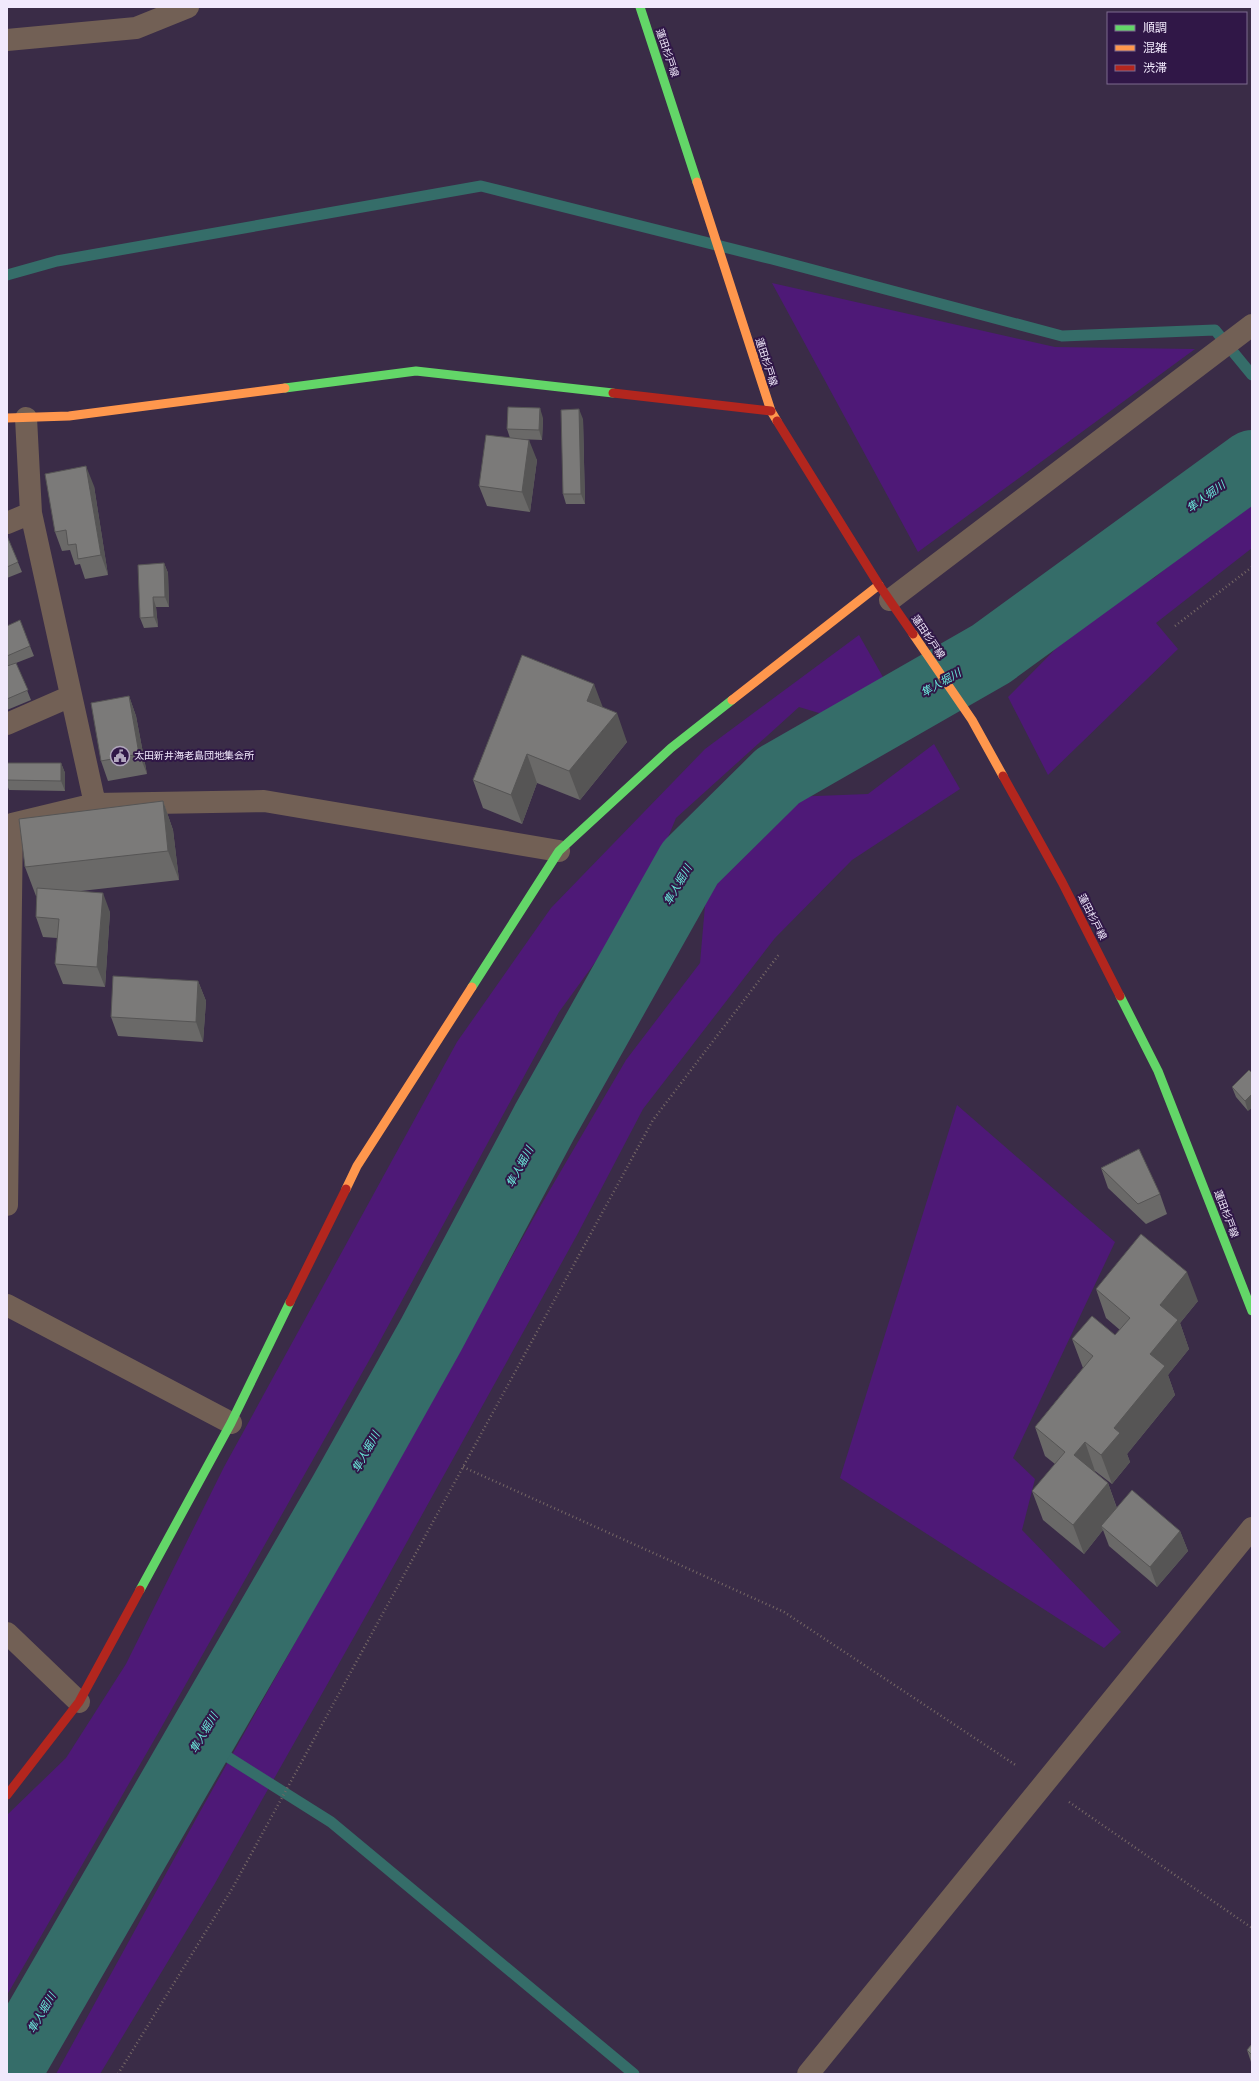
<svg xmlns="http://www.w3.org/2000/svg" width="1259" height="2081" viewBox="0 0 1259 2081" font-family="'Source Sans 3','Noto Sans JP',sans-serif">
<style>
.green{fill:#4e1977}
.lines{fill:none;stroke-linecap:round;stroke-linejoin:round}
.stream{stroke:#356d69;stroke-width:11}
.river{stroke:#356d69;stroke-width:68}
.path{stroke:#766866;stroke-width:2.5;stroke-dasharray:1 3;stroke-linecap:butt}
.street{stroke:#726055;stroke-width:22}
.fast{stroke:#63d668;stroke-width:9}
.slow{stroke:#ff974d;stroke-width:9}
.jam{stroke:#b3261e;stroke-width:9}
.wall{fill:#6a6968}
.shaded-wall{fill:#565555}
.building{fill:#7b7a79;stroke:#565555}
.labels{text-anchor:middle;dominant-baseline:central;stroke-width:4;stroke-linejoin:round;paint-order:stroke}
.street-label{font-size:10px;fill:#f1e9fc;stroke:#301747}
.poi-label{font-size:10px;fill:#f1e9fc;stroke:#301747;text-anchor:start}
.water-label{font-size:11px;font-style:italic;fill:#6aeadb;stroke:#301747}
</style>
<rect width="100%" height="100%" fill="#3a2c47"/>
<path class="green" d="M 772,283 L 1055,347 L 1195,349 L 918,552 Z
M 1252,499 L 1252,548 L 1156,623 L 1178,649 L 1048,775 L 1008,697 L 1106,598 L 1154,578 Z
M 859,635 L 887,684 L 839,719 L 799,707 L 676,818 L 644,895 L 559,1012 L 375,1350 L 157,1735 L 7,1995 L 7,1815 L 66,1758 L 126,1664 L 224,1467 L 457,1042 L 551,908 L 705,749 Z
M 934,744 L 960,789 L 852,860 L 775,938 L 643,1109 L 577,1235 L 372,1605 L 214,1885 L 100,2074 L 56,2074 L 196,1819 L 541,1205 L 626,1060 L 700,963 L 706,894 L 744,823 L 790,797 L 868,794 Z
M 957,1105 L 1115,1242 L 1013,1458 L 1035,1479 L 1022,1530 L 1121,1632 L 1104,1648 L 840,1478 Z"/>
<g class="lines">
<path class="stream" d="M 7,275 L 57,261 L 481,186 L 772,259 L 1062,336 L 1215,330 L 1252,375
M 201,1740 L 331,1822 L 634,2074"/>
<path class="river" d="M 7,2073 L 343,1492 L 431,1335 L 545,1121 L 690,863 L 778,776 L 991,654 L 1252,464"/>
<path class="path" d="M 1175,626 L 1252,567
M 463,1467 L 784,1612 L 1017,1766
M 1069,1802 L 1252,1928
M 118,2074 L 232,1889 L 653,1120 L 780,953"/>
<path class="street" d="M 7,40 L 136,28 L 188,7
M 31,513 L 95,804 L 264,801 L 559,851
M 7,523 L 31,513 L 26,418
M 890,600 L 1252,325
M 7,724 L 71,696
M 7,1205 L 12,824 L 95,804
M 7,1305 L 231,1423
M 7,1633 L 79,1702
M 808,2074 L 1252,1528"/>
<path class="fast" d="M 640,7 L 697,182
M 285,388 L 416,371 L 613,393
M 472,987 L 559,851 L 671,748 L 732,700
M 1120,996 L 1158,1071 L 1252,1311
M 140,1590 L 231,1423 L 290,1302"/>
<path class="slow" d="M 697,182 L 771,411 L 777,421
M 7,418 L 69,416 L 285,388
M 913,634 L 972,720 L 1003,776
M 732,700 L 879,585
M 346,1189 L 357,1166 L 472,987"/>
<path class="jam" d="M 613,393 L 771,411
M 777,421 L 879,585 L 913,634
M 1003,776 L 1062,882 L 1120,996
M 290,1302 L 346,1189
M 7,1795 L 79,1702 L 140,1590"/>
</g>
<path class="wall" d="M 543,418 L 542,440 L 518,439 L 537,460 L 530,512 L 487,506 L 479,486 L 510,438 L 507,429 Z
M 583,419 L 585,504 L 566,504 L 563,494 Z
M 94,486 L 108,575 L 85,579 L 80,564 L 75,565 L 70,550 L 62,551 L 55,532 Z
M 7,536 L 22,572 L 7,578 Z
M 164,563 L 168,573 L 169,607 L 156,607 L 158,627 L 144,628 L 140,618 Z
M 7,626 L 30,646 L 34,656 L 16,663 L 31,700 L 7,710 Z
M 129,696 L 136,716 L 147,774 L 108,781 L 101,761 Z
M 603,708 L 627,742 L 580,800 L 537,783 L 522,824 L 483,808 L 473,780 Z
M 7,763 L 61,763 L 65,773 L 65,791 L 9,790 L 7,785 Z
M 163,801 L 173,830 L 179,880 L 81,891 L 110,912 L 105,987 L 63,984 L 55,964 L 57,938 L 43,937 L 36,917 L 37,896 L 36,896 L 25,867 Z
M 198,981 L 206,1001 L 203,1042 L 118,1036 L 111,1017 Z
M 1252,1073 L 1248,1111 L 1236,1097 L 1232,1087 Z
M 1101,1168 L 1160,1194 L 1167,1214 L 1146,1224 L 1108,1188 Z
M 1096,1289 L 1198,1301 L 1180,1323 L 1189,1349 L 1168,1375 L 1175,1395 L 1127,1454 L 1130,1462 L 1112,1484 L 1095,1471 L 1094,1472 L 1108,1483 L 1117,1508 L 1180,1531 L 1188,1551 L 1157,1587 L 1109,1546 L 1103,1530 L 1084,1554 L 1043,1520 L 1032,1491 L 1055,1464 L 1045,1456 L 1035,1427 L 1083,1368 L 1072,1339 L 1115,1335 L 1120,1330 L 1106,1318 Z
M 1252,2044 L 1252,2065 L 1247,2050 Z"/>
<path class="shaded-wall" d="M 540,408 L 543,418 L 542,440 L 539,430 Z
M 579,409 L 583,419 L 585,504 L 581,494 Z
M 529,440 L 537,460 L 530,512 L 522,492 Z
M 86,466 L 94,486 L 108,575 L 101,555 Z
M 164,563 L 168,573 L 169,607 L 165,597 Z
M 153,597 L 156,607 L 158,627 L 154,617 Z
M 594,684 L 605,713 L 587,701 Z
M 129,696 L 136,716 L 147,774 L 139,754 Z
M 617,713 L 627,742 L 580,800 L 569,771 Z
M 527,754 L 537,783 L 522,824 L 511,795 Z
M 61,763 L 65,773 L 65,791 L 61,781 Z
M 163,801 L 173,830 L 179,880 L 168,851 Z
M 103,893 L 110,912 L 105,987 L 97,967 Z
M 198,981 L 206,1001 L 203,1042 L 196,1022 Z
M 1252,1094 L 1252,1108 L 1248,1111 L 1245,1101 Z
M 1187,1272 L 1198,1301 L 1180,1323 L 1189,1349 L 1168,1375 L 1175,1395 L 1127,1454 L 1130,1462 L 1112,1484 L 1101,1455 L 1114,1428 L 1150,1354 L 1160,1305 Z
M 1085,1442 L 1095,1471 L 1085,1484 L 1074,1455 Z
M 1108,1483 L 1118,1512 L 1101,1526 L 1103,1530 L 1084,1554 L 1073,1525 Z
M 1180,1531 L 1188,1551 L 1157,1587 L 1150,1567 Z"/>
<path class="building" d="M 508,407 L 540,408 L 539,430 L 507,429 Z
M 579,409 L 581,494 L 563,494 L 561,410 Z
M 486,435 L 529,440 L 522,492 L 479,486 Z
M 86,466 L 101,555 L 78,559 L 76,544 L 68,545 L 66,530 L 55,532 L 45,474 Z
M 7,536 L 18,562 L 7,567 Z
M 164,563 L 165,597 L 153,597 L 154,617 L 140,618 L 138,565 Z
M 20,620 L 30,646 L 7,656 L 7,626 Z
M 522,655 L 594,684 L 587,701 L 617,713 L 569,771 L 527,754 L 511,795 L 473,780 Z
M 16,663 L 28,690 L 7,699 L 7,666 Z
M 129,696 L 139,754 L 101,761 L 91,703 Z
M 7,763 L 61,763 L 61,781 L 7,780 Z
M 163,801 L 168,851 L 25,867 L 19,819 Z
M 37,888 L 103,893 L 97,967 L 55,964 L 59,919 L 36,917 Z
M 113,976 L 198,981 L 196,1022 L 111,1017 Z
M 1249,1070 L 1252,1073 L 1252,1094 L 1245,1101 L 1232,1087 Z
M 1139,1149 L 1160,1194 L 1138,1204 L 1101,1168 Z
M 1141,1234 L 1187,1272 L 1160,1305 L 1178,1320 L 1150,1354 L 1165,1366 L 1114,1428 L 1120,1433 L 1101,1455 L 1085,1442 L 1074,1455 L 1108,1483 L 1073,1525 L 1032,1491 L 1065,1452 L 1035,1427 L 1093,1356 L 1072,1339 L 1092,1316 L 1115,1335 L 1130,1318 L 1096,1289 Z
M 1132,1490 L 1180,1531 L 1150,1567 L 1101,1526 Z
M 1252,2044 L 1252,2055 L 1247,2050 Z"/>
<defs>
<symbol id="civic-ring" viewBox="-11 -11 22 22"><circle r="9.5" fill="#301747" stroke="#b1a7bd" stroke-width="1.5"/><path d="M-.6-6.5H3V-4.5H.6V-3L4-1V1h2V6H-6V1h2V-1L-.6-3ZM-1.2 2.5V6h2.4V2.5Z" fill="#b1a7bd"/></symbol>
</defs>
<g fill-rule="evenodd">
<use href="#civic-ring" x="109" y="745" width="22" height="22"/>
</g>
<g class="labels">
<g class="street-label">
<text transform="translate(667 53) rotate(71)">蓮田杉戸線</text>
<text transform="translate(766 362) rotate(72)">蓮田杉戸線</text>
<text transform="translate(928 637) rotate(56)">蓮田杉戸線</text>
<text transform="translate(1092 917) rotate(63)">蓮田杉戸線</text>
<text transform="translate(1226 1214) rotate(69)">蓮田杉戸線</text>
</g>
<g class="poi-label">
<text x="134" y="756">太田新井海老島団地集会所</text>
</g>
<g class="water-label">
<text transform="translate(1206 497) rotate(-36)">隼人堀川</text>
<text transform="translate(941 683) rotate(-30)">隼人堀川</text>
<text transform="translate(678 885) rotate(-60)">隼人堀川</text>
<text transform="translate(520 1167) rotate(-62)">隼人堀川</text>
<text transform="translate(366 1452) rotate(-61)">隼人堀川</text>
<text transform="translate(204 1733) rotate(-60)">隼人堀川</text>
<text transform="translate(42 2013) rotate(-60)">隼人堀川</text>
</g>
</g>
<rect width="1259" height="2081" fill="none" stroke="#f1e9fc" stroke-width="16"/>
<rect x="1107" y="12" width="140" height="72" fill="#301747" stroke="#7d6b8f"/>
<rect x="1115" y="25" width="20" height="6" fill="#63d668" stroke="#7d6b8f"/>
<text x="1143" y="32" font-size="12" fill="#f1e9fc">順調</text>
<rect x="1115" y="45" width="20" height="6" fill="#ff974d" stroke="#7d6b8f"/>
<text x="1143" y="52" font-size="12" fill="#f1e9fc">混雑</text>
<rect x="1115" y="65" width="20" height="6" fill="#b3261e" stroke="#7d6b8f"/>
<text x="1143" y="72" font-size="12" fill="#f1e9fc">渋滞</text>
</svg>
